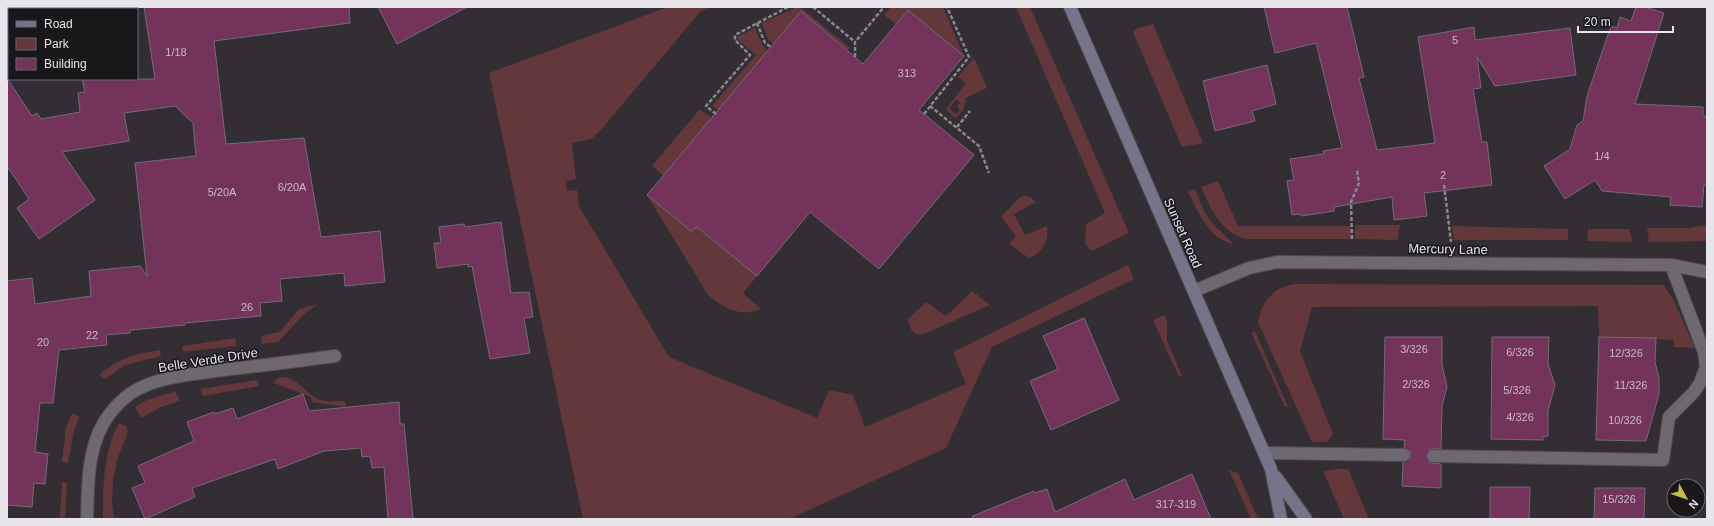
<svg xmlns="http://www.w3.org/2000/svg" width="1714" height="526" viewBox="0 0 1714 526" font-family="Helvetica,sans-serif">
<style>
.green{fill:#64373b;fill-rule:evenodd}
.building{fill:#73335b;stroke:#746d71}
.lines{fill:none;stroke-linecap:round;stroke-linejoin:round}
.service-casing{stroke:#4f4d51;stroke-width:14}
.minor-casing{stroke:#4f4d51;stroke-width:14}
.secondary-casing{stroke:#4f4d51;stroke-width:14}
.path{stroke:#8b888d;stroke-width:2.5;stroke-dasharray:4 2;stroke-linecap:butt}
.service{stroke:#6d696f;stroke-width:12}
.minor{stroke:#6d696f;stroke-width:12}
.secondary{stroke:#76748b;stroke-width:12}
.labels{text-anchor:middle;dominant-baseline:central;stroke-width:3;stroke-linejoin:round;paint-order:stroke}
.number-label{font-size:11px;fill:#cab8c6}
.street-label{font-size:13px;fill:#e7e5e9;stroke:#19171a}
</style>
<rect width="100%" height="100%" fill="#322e34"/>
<path class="green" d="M 668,7 L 710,7 L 700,12 L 600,131 L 591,139 L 572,143 L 576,179 L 566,181 L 567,191 L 577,190 L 579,206 L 669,357 L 817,418 L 829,390 L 853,395 L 865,427 L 966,384 L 953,352 L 1128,265 L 1134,279 L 992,347 L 946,448 L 789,519 L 583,519 L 489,73 Z
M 800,7 L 850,48 L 847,50 L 801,11 L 774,44 L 768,40 L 762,23 L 795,8 Z
M 891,7 L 943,7 L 964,56 L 908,10 L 896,24 L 884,15 Z
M 1016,7 L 1030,7 L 1129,233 L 1094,250 L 1090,250 L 1085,243 L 1086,224 L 1105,213 Z
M 1153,24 L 1203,143 L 1182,147 L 1133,32 L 1138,28 Z
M 755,28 L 763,46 L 768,51 L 719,111 L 712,106 L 756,55 L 738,40 L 737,37 Z
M 974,58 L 987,88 L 965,98 L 966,101 L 963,110 L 955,118 L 946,109 L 966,83 L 958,77 ZM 956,100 L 960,102 L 957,106 L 960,110 L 956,114 L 949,108 Z
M 700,109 L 716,122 L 689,144 L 664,176 L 652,166 Z
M 1218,181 L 1238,226 L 1351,226 L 1351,239 L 1246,239 C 1220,232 1211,209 1201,187 Z
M 1195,189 L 1203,209 L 1212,223 L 1234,244 C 1209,240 1199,213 1188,192 Z
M 647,195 L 691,231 L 697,227 L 757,276 L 743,293 L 761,309 C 741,318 723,308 708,295 Z
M 1024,196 L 1030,197 L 1036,202 L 1014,214 L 1025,235 L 1047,226 C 1049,241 1043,252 1029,258 L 1009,244 L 1016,236 L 1001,217 L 1019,198 Z
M 1355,225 L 1400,225 L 1397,240 L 1355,239 Z
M 1707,225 L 1707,241 L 1649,242 L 1647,228 L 1690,228 Z
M 1452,226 L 1568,229 L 1568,240 L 1454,240 Z
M 1588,229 L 1629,229 L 1633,242 L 1587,241 Z
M 1296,284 L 1664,285 L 1674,301 L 1695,348 L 1674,347 L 1674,340 L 1599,337 L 1598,306 L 1312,307 L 1300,351 L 1333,434 L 1327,442 L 1312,442 L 1258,322 C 1261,301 1275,286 1296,284 Z
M 972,291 L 990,305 L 924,334 C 912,336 910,329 908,319 L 926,302 L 946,316 Z
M 318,304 L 304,314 L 278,342 L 262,344 L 261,336 L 280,332 L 299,309 Z
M 1164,315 L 1167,321 L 1167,341 L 1182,376 L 1179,377 L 1153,320 Z
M 1255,331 L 1288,407 L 1285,407 L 1252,334 L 1252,332 Z
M 235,338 L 236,346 L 183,352 L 182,346 Z
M 160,350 L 161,356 L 125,365 L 105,379 L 99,375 C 120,358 134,354 160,350 Z
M 283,377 C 298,378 306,394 320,400 C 327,402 335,401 342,401 L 345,402 L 346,407 L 312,402 L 311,397 L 274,383 L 278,378 Z
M 258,380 L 259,386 L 203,396 L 200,389 Z
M 175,391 L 180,401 L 161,407 L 141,418 L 135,407 L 147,400 Z
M 72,413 L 79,417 L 74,431 L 68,463 L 62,462 L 66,428 Z
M 119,423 L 126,426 L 128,432 L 117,460 L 113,481 L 112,502 L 114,519 L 103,519 C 103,486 103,453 119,423 Z
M 1337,469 L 1348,469 L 1369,519 L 1344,519 L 1323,471 Z
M 1229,470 L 1238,473 L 1258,519 L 1251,519 Z
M 62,482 L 67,483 L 65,519 L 60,519 Z"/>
<path class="building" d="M 144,7 L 349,7 L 350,23 L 214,41 L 226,144 L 304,138 L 321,237 L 380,231 L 385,282 L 345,286 L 344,273 L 280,279 L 282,301 L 260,303 L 261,316 L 185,323 L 185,325 L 130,330 L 130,333 L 106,335 L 107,345 L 59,350 L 53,403 L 40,403 L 35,452 L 48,454 L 45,484 L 34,483 L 32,507 L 7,505 L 7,281 L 32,278 L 35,304 L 91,296 L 89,271 L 140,266 L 147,276 L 135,163 L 196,156 L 193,123 L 175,106 L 124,113 L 129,141 L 62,152 L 95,200 L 39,239 L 17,208 L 29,199 L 7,166 L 7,78 L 32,116 L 37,113 L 41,119 L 80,112 L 78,93 L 85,92 L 82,79 L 155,79 Z
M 378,7 L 467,7 L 397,44 Z
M 1264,7 L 1347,7 L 1364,77 L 1359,78 L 1377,150 L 1435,143 L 1418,37 L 1474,27 L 1475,40 L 1570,28 L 1576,75 L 1495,86 L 1477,57 L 1481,88 L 1473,89 L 1482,142 L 1487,142 L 1492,185 L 1424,193 L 1427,216 L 1394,220 L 1392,197 L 1334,207 L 1334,211 L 1301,216 L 1300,214 L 1292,215 L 1287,181 L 1294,180 L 1290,159 L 1324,154 L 1323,151 L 1342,148 L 1316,43 L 1275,53 Z
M 1636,7 L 1645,7 L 1664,13 L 1635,104 L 1703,107 L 1703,116 L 1707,117 L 1707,185 L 1704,185 L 1702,207 L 1670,205 L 1671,197 L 1602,191 L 1595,180 L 1565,199 L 1544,166 L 1570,149 L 1577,125 L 1583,121 L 1587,96 L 1611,26 L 1617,28 L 1620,17 L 1631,21 Z
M 908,10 L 964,56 L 919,110 L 974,155 L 879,269 L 810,212 L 757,276 L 697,227 L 691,231 L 647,195 L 801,11 L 863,64 Z
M 1267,65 L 1276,104 L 1252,111 L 1255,121 L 1215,131 L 1203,81 Z
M 501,222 L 511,293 L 529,292 L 533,317 L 524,318 L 530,353 L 490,359 L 472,266 L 468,267 L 468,264 L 437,268 L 434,243 L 441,243 L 439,227 L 464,224 L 465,227 Z
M 1084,318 L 1119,400 L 1051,430 L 1030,381 L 1058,369 L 1043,336 Z
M 1385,337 L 1442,337 L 1442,365 L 1447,387 L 1442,406 L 1441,449 L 1430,449 L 1426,456 L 1430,463 L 1441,464 L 1441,488 L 1402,486 L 1403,462 L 1410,459 L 1411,452 L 1404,448 L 1405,440 L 1383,439 Z
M 1492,337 L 1549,337 L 1548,364 L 1555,385 L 1548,411 L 1548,436 L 1543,437 L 1543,440 L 1491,439 Z
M 1599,337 L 1656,338 L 1655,362 L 1659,378 L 1659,394 L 1646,441 L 1596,440 Z
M 303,394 L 309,411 L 399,402 L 400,424 L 404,424 L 413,519 L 388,519 L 384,467 L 372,468 L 370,456 L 362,457 L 361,448 L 324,451 L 278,469 L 275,459 L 192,488 L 195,497 L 145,519 L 132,488 L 145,483 L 138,466 L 194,441 L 187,422 L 214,412 L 215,414 L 233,408 L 237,419 Z
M 1192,474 L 1211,519 L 972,519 L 973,516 L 1034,491 L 1035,493 L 1047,489 L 1055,512 L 1125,479 L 1134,500 Z
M 1490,487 L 1530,487 L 1529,519 L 1490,519 Z
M 1595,488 L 1645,488 L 1644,519 L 1594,519 Z"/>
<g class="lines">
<defs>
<path id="service" d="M 1264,453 L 1404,455
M 1433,456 L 1663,460 L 1669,417 L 1694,392 L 1700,383 L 1706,367 L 1704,352 L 1671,265"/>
<path id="minor" d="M 1194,291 L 1249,268 L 1277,262 L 1671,265 L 1707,272
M 87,519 C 88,487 87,453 103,424 C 111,410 125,395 140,388 C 165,376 195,374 223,370 C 260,366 297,361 335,356"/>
<path id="secondary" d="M 1070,7 L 1271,469 L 1281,519
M 1276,477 L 1306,519"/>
</defs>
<use href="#service" class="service-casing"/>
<use href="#minor" class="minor-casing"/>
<use href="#secondary" class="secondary-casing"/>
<path class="path" d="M 110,7 L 110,9
M 813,7 L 855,42
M 757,23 L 765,43 L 771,47
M 855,57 L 855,42 L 884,7
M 930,106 L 979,146 L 989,173
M 716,114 L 706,106 L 750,55 L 735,40 L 735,35 L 788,7
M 924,114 L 969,57 L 947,7
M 957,127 L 970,111
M 1444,185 L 1451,242
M 1352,239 L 1351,202 L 1359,183 L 1357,170"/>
<use href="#service" class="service"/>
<use href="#minor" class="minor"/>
<use href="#secondary" class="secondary"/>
</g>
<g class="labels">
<g class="number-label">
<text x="1455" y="40">5</text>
<text x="176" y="52">1/18</text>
<text x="907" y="73">313</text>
<text x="1602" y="156">1/4</text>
<text x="1443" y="175">2</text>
<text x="292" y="187">6/20A</text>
<text x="222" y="192">5/20A</text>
<text x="247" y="307">26</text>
<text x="92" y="335">22</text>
<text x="43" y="342">20</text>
<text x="1414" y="349">3/326</text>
<text x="1520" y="352">6/326</text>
<text x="1626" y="353">12/326</text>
<text x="1416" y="384">2/326</text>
<text x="1631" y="385">11/326</text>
<text x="1517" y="390">5/326</text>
<text x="1520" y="417">4/326</text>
<text x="1625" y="420">10/326</text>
<text x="1619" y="499">15/326</text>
<text x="1176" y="504">317-319</text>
</g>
<g class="street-label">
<text transform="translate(1183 233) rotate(66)">Sunset Road</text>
<text transform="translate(1448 249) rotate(1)">Mercury Lane</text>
<text transform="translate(208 360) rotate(-9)">Belle Verde Drive</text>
</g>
</g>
<rect width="1714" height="526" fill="none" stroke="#e7e5e9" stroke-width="16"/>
<rect x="8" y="8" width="130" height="72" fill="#19171a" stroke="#6b696d"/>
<rect x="16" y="21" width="20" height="6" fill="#76748b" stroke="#6b696d"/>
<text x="44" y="28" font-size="12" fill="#e7e5e9">Road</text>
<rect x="16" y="38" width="20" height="12" fill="#64373b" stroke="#6b696d"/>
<text x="44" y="48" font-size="12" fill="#e7e5e9">Park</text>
<rect x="16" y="58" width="20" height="12" fill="#73335b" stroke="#6b696d"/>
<text x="44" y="68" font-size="12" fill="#e7e5e9">Building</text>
<g transform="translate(1686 498) rotate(130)"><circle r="19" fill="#19171a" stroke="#6b696d"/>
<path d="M0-3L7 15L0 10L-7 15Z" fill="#c1be40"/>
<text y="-6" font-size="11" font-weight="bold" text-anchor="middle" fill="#e7e5e9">N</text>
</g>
<path d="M1578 26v6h95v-6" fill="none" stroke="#e7e5e9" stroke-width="2"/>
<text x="1584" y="26" font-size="12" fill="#e7e5e9" stroke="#19171a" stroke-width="3" paint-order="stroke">20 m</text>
</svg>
